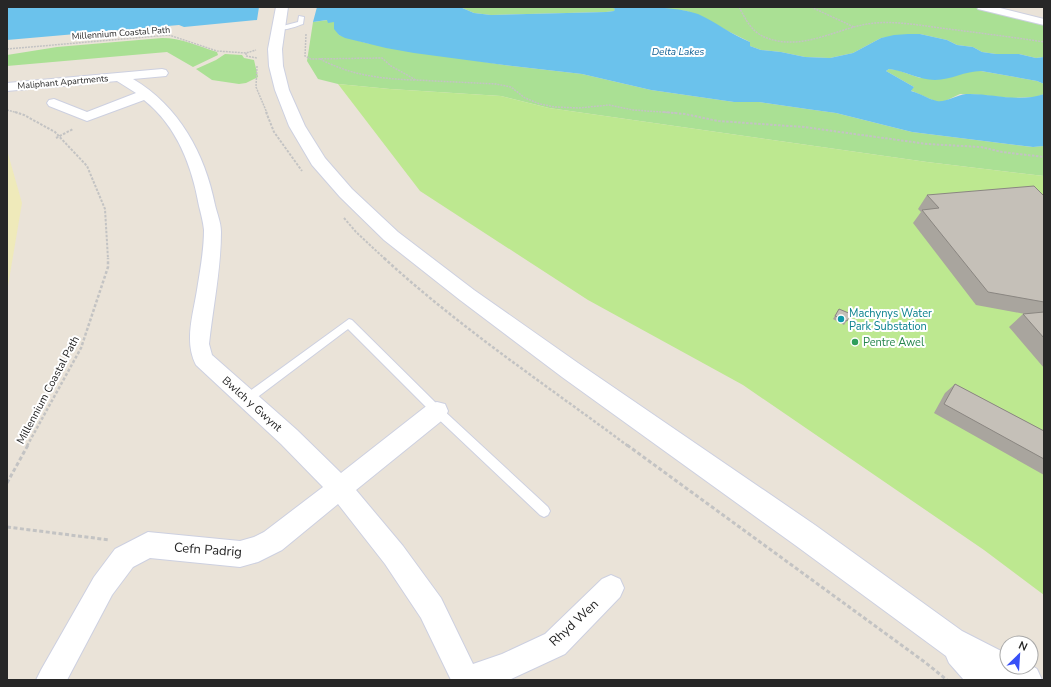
<svg xmlns="http://www.w3.org/2000/svg" width="1051" height="687" viewBox="0 0 1051 687" font-family="'Nunito Sans',sans-serif">
<style>
.green{fill:#aae094}
.sand{fill:#efeaba}
.pitch{fill:#bde890}
.water{fill:#6bc2ec}
.lines{fill:none;stroke-linecap:round;stroke-linejoin:round}
.service-casing{stroke:#cdd0e0;stroke-width:2}
.minor-casing{stroke:#cdd0e0;stroke-width:2}
.secondary-casing{stroke:#cdd0e0;stroke-width:2}
.path-far3{stroke:#c3c3c3;stroke-width:1.5;stroke-dasharray:2 1;stroke-linecap:butt}
.path-far2{stroke:#c3c3c3;stroke-width:2;stroke-dasharray:2.5 1.5;stroke-linecap:butt}
.path-far1{stroke:#c3c3c3;stroke-width:2.5;stroke-dasharray:3 2;stroke-linecap:butt}
.path{stroke:#c3c3c3;stroke-width:3;stroke-dasharray:4 2.5;stroke-linecap:butt}
.service{fill:#fff;fill-rule:evenodd}
.minor{fill:#fff;fill-rule:evenodd}
.secondary{fill:#fff;fill-rule:evenodd}
.wall{fill:#a9a59e}
.building{fill:#c5c0b8;stroke:#8a8681}
.culture-dot{fill:#0f9aa8;stroke:#fff;stroke-width:1.5}
.leisure-dot{fill:#2e9e5b;stroke:#fff;stroke-width:1.5}
.labels{text-anchor:middle;dominant-baseline:central;stroke-width:4;stroke-linejoin:round;paint-order:stroke}
.far-street-label{font-size:9px;fill:#272727;stroke:#fff}
.far-water-label{font-size:10px;font-style:italic;fill:#0f5e93;stroke:#fff}
.culture-label{font-size:11px;fill:#0d838f;stroke:#fff;text-anchor:start}
.leisure-label{font-size:11px;fill:#27864d;stroke:#fff;text-anchor:start}
.street-label{font-size:11px;fill:#272727;stroke:#fff}
.near-street-label{font-size:13px;fill:#272727;stroke:#fff}
</style>
<rect width="100%" height="100%" fill="#eae3d8"/>
<path class="green" d="M 460,7 L 611,7 L 616,9 L 614,11 L 606,12 L 491,15 L 474,13 Z
M 640,7 L 976,7 L 1044,23 L 1044,57 L 1036,58 L 1019,54 L 996,54 L 982,52 L 973,47 L 957,45 L 947,40 L 920,34 L 881,38 L 853,53 L 830,58 L 805,57 L 781,52 L 761,50 L 750,46 L 750,42 L 687,11 Z
M 328,20 L 328,22 L 334,22 L 339,35 L 366,43 L 504,65 L 582,74 L 651,90 L 734,102 L 759,102 L 807,109 L 836,113 L 912,132 L 1032,147 L 1044,146 L 1044,176 L 927,162 L 549,108 L 501,96 L 390,89 L 338,84 L 318,79 L 307,61 L 313,22 Z
M 162,38 C 181,38 198,46 217,52 L 218,55 L 193,67 L 167,52 L 7,66 L 7,55 L 57,47 Z
M 225,54 L 242,55 L 244,58 L 254,60 L 258,77 L 246,83 L 239,84 L 212,80 L 196,69 L 216,60 Z
M 889,69 L 897,70 L 920,78 L 972,71 L 981,71 L 1037,81 L 1044,84 L 1044,94 L 1036,97 L 1011,98 L 971,94 L 960,94 L 943,102 L 937,102 L 910,90 L 914,87 L 886,71 Z"/>
<path class="sand" d="M 7,150 L 22,203 L 7,292 Z"/>
<path class="pitch" d="M 338,84 L 390,89 L 501,96 L 549,108 L 927,162 L 1044,176 L 1044,595 L 984,550 L 743,385 L 588,300 L 420,191 Z"/>
<path class="water" d="M 7,7 L 259,7 L 257,20 L 184,27 L 179,25 L 7,40 Z
M 317,7 L 460,7 L 474,13 L 491,15 L 606,12 L 614,11 L 615,9 L 611,7 C 635,7 676,6 698,14 C 716,22 732,35 750,42 L 750,46 L 761,50 L 781,52 L 805,57 L 830,58 L 853,53 L 881,38 L 894,35 L 908,34 L 920,34 L 947,40 L 957,45 L 973,47 L 982,52 L 996,54 L 1019,54 L 1036,58 L 1044,57 L 1044,84 L 1037,81 L 981,71 C 965,71 951,80 935,80 C 919,80 905,71 889,69 L 886,71 L 914,87 L 911,91 C 920,93 928,99 937,101 C 944,103 957,95 966,94 C 992,93 1019,103 1044,94 L 1044,146 L 1033,147 L 912,132 L 836,113 L 807,109 L 759,102 L 734,102 L 651,90 L 582,74 L 504,65 L 414,53 L 386,48 L 345,38 L 339,35 L 334,29 L 334,22 L 328,23 L 327,20 L 313,22 Z"/>
<g class="lines">
<defs>
<path id="service" d="M 299,16 L 304,17 L 303,24 C 295,27 282,32 275,28 L 298,22 Z
M 349,319 L 352,320 L 441,408 L 548,507 L 550,511 L 548,515 L 544,517 L 540,515 L 433,414 L 348,329 L 251,402 L 247,404 L 243,402 L 242,399 L 243,396 Z"/>
<path id="minor" d="M 977,7 L 996,7 L 1044,19 L 1044,25 L 978,9 Z
M 162,69 L 166,70 L 168,73 L 166,76 L 133,79 C 179,106 205,154 215,205 C 217,214 221,222 221,232 C 221,269 213,307 209,344 L 212,355 L 297,430 L 341,473 L 429,404 L 437,402 L 445,404 L 448,411 L 445,418 L 356,490 L 403,546 L 441,598 L 473,664 L 502,654 L 545,634 L 602,579 L 611,575 L 620,579 L 624,588 L 620,597 L 565,654 L 509,680 L 451,680 L 421,618 L 385,564 L 338,504 L 282,550 L 258,562 L 240,567 L 150,558 L 133,567 L 112,595 L 67,680 L 36,680 L 41,670 L 94,577 L 115,549 L 148,532 L 240,541 L 254,537 L 264,532 L 323,487 L 281,444 L 196,365 C 184,342 193,315 197,290 C 200,271 204,250 204,230 C 203,221 201,214 199,206 C 192,166 177,126 144,100 L 87,121 L 49,106 L 47,103 L 49,100 L 54,99 L 87,112 L 136,93 L 117,81 L 7,91 L 7,83 Z"/>
<path id="secondary" d="M 276,7 L 288,7 L 282,49 L 283,66 L 289,90 L 305,126 L 325,158 L 352,189 L 398,232 L 474,290 L 578,363 L 815,525 L 962,631 L 1007,654 L 1007,667 L 1031,667 L 1031,665 L 1037,669 L 1042,680 L 964,680 L 949,663 L 946,656 L 795,545 L 562,377 L 460,300 L 384,240 L 340,197 L 312,165 L 289,126 L 275,90 L 269,66 L 268,49 Z"/>
</defs>
<use href="#service" class="service-casing"/>
<use href="#minor" class="minor-casing"/>
<use href="#secondary" class="secondary-casing"/>
<path class="path-far3" d="M 739,7 C 749,26 755,37 778,41 C 812,47 842,26 875,23 C 899,21 924,26 948,29 C 980,33 1012,37 1044,42
M 811,7 L 854,27
M 306,34 L 305,56 L 311,59 L 382,58 L 391,66 L 416,80 L 496,84 L 511,87 L 525,98 L 540,104 L 555,107 L 579,108 L 609,105 L 633,110 L 676,113
M 7,49 L 169,35 L 217,51 L 246,53 L 256,50
M 246,53 L 246,56 L 257,58
M 320,59 C 350,75 381,79 415,80
M 257,66 L 256,87 L 267,113
M 7,110 L 18,113"/>
<path class="path-far2" d="M 15,112 L 24,115 L 55,132 L 87,166 L 105,209 L 108,259
M 266,112 L 274,132 L 302,171
M 663,112 L 685,114 L 718,121 L 804,127 L 927,144 L 981,147 L 1002,152 L 1044,157
M 56,138 L 73,129
M 344,218 L 356,232 L 385,259"/>
<path class="path-far1" d="M 384,258 C 459,327 546,385 628,446
M 27,446 L 81,348 L 108,267 L 108,258"/>
<path class="path" d="M 627,445 L 926,663 L 947,680
M 7,483 L 28,445
M 7,527 L 110,540"/>
<use href="#service" class="service"/>
<use href="#minor" class="minor"/>
<use href="#secondary" class="secondary"/>
</g>
<path class="wall" d="M 927,195 L 1044,196 L 1044,368 L 1009,327 L 1023,314 L 1025,314 L 976,305 L 913,223 L 921,212 L 918,209 Z
M 839,309 L 851,314 L 844,325 L 833,319 Z
M 955,384 L 1044,431 L 1044,475 L 934,413 L 945,393 Z"/>
<path class="building" d="M 1034,186 L 1044,196 L 1044,302 L 988,292 L 922,210 L 939,208 L 927,195 Z
M 839,309 L 851,314 L 847,321 L 835,316 Z
M 1044,312 L 1044,338 L 1023,314 Z
M 955,384 L 1044,431 L 1044,459 L 944,404 Z"/>
<circle class="culture-dot" cx="841" cy="319" r="4"/>
<circle class="leisure-dot" cx="855" cy="342" r="4"/>
<g class="labels">
<g class="far-street-label">
<text transform="translate(121 33) rotate(-4)">Millennium Coastal Path</text>
<text transform="translate(63 82) rotate(-5)">Maliphant Apartments</text>
</g>
<g class="far-water-label">
<text x="678" y="52">Delta Lakes</text>
</g>
<g class="culture-label">
<text x="849" y="313">Machynys Water<tspan x="849" dy="13">Park Substation</tspan></text>
</g>
<g class="leisure-label">
<text x="863" y="342">Pentre Awel</text>
</g>
<g class="street-label">
<text transform="translate(48 390) rotate(-62)">Millennium Coastal Path</text>
<text transform="translate(252 404) rotate(42)">Bwlch y Gwynt</text>
</g>
<g class="near-street-label">
<text transform="translate(208 550) rotate(4)">Cefn Padrig</text>
<text transform="translate(574 623) rotate(-43)">Rhyd Wen</text>
</g>
</g>
<rect width="1051" height="687" fill="none" stroke="#272727" stroke-width="16"/>
<g transform="translate(1019 655) rotate(25)"><circle r="19" fill="#ffffff" stroke="#a9a9a9"/>
<path d="M0-3L7 15L0 10L-7 15Z" fill="#3850f7"/>
<text y="-6" font-size="11" font-weight="bold" text-anchor="middle" fill="#272727">N</text>
</g>
</svg>
